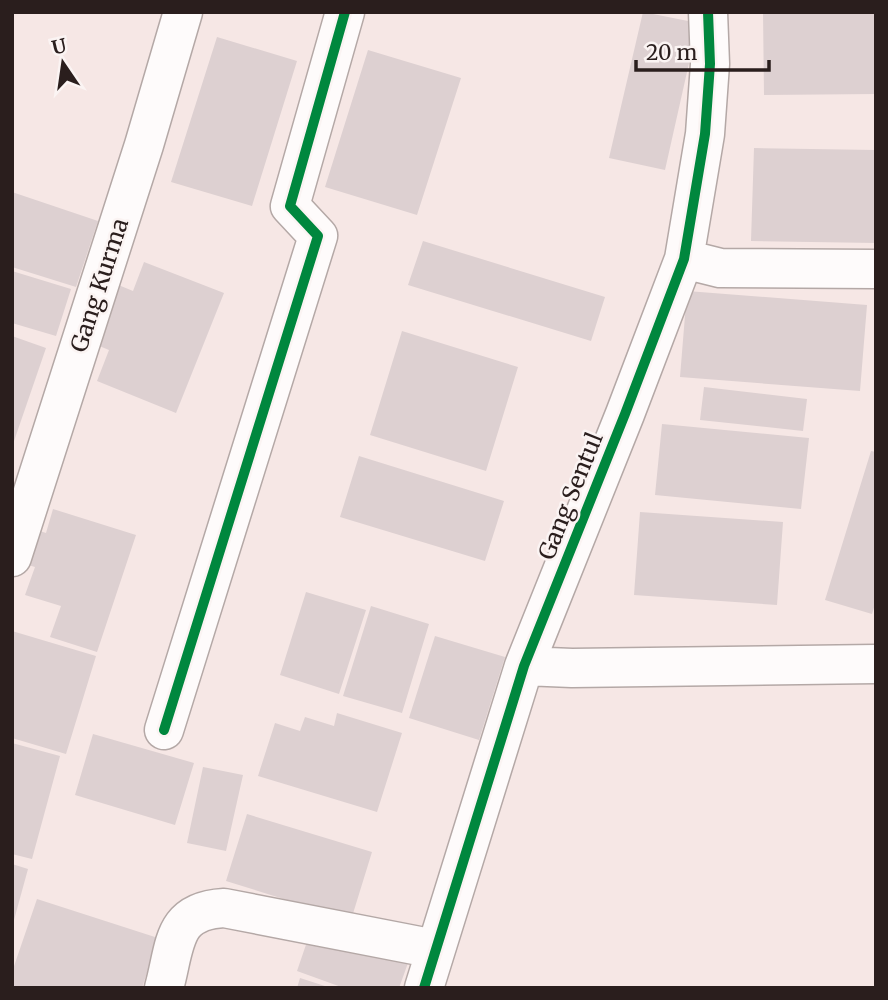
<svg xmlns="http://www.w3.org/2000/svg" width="888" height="1000" viewBox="0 0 888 1000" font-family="Merriweather,serif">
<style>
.building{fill:#ddd0d1}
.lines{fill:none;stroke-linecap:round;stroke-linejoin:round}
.minor-casing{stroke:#b4a8a6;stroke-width:41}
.minor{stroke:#fefbfb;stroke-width:38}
.cycleway-casing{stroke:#fbf4f3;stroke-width:15}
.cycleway{stroke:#00873e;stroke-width:10}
.labels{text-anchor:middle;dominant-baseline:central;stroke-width:5;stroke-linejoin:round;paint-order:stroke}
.street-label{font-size:23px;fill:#2a1e1d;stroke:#fbf4f3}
</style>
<rect width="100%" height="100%" fill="#f6e7e5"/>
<path class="building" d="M 643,12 L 698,23 L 665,170 L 609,158 Z
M 763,12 L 876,12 L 876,94 L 764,95 Z
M 217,37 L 297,61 L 252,206 L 171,182 Z
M 368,50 L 461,78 L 417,215 L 325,187 Z
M 754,148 L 876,150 L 876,243 L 751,241 Z
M 12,192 L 98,221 L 76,287 L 12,267 Z
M 423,241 L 605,297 L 591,341 L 408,285 Z
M 144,262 L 224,293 L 176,413 L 97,381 L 109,350 L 92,343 L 116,284 L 133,291 Z
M 12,271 L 71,289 L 56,336 L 12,323 Z
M 687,291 L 867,305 L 860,391 L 680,377 Z
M 402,331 L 518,367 L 486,471 L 370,435 Z
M 12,336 L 46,348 L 13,444 L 12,444 Z
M 704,387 L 807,399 L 803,431 L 700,420 Z
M 662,424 L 809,438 L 801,509 L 655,495 Z
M 871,451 L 876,452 L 876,601 L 872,614 L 825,600 Z
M 359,456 L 504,501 L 485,561 L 340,517 Z
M 53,509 L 136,535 L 97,652 L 50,637 L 61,606 L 25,595 L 35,567 L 18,562 L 30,528 L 46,533 Z
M 640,512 L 783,522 L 777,605 L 634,595 Z
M 306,592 L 366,610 L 339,694 L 280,675 Z
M 371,606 L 429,624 L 402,713 L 343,696 Z
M 12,631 L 96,656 L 66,754 L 12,738 Z
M 435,636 L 505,657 L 479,740 L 409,718 Z
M 337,713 L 402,733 L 377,812 L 258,776 L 275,723 L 300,731 L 305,717 L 334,726 Z
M 93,734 L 194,763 L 175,825 L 75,795 Z
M 12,743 L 60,756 L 32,859 L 12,854 Z
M 203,767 L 243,775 L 226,851 L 187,843 Z
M 247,814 L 372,852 L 351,920 L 226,881 Z
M 12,864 L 28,869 L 14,920 L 12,919 Z
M 37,899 L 158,938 L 142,988 L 12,988 L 12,972 Z
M 311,930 L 408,963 L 399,988 L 344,988 L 297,971 Z
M 300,978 L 328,987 L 328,988 L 297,988 Z"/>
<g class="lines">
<defs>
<path id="minor" d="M 684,259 L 720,268 L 876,269
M 12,557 L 144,145 L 183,12
M 524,666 L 572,668 L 876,664
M 164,730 L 318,236 L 290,206 L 345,12
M 164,988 C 176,945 171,911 224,908 L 435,949
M 424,988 L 524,666 L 625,414 L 684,259 L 705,134 L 710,64 L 708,12"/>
</defs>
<use href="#minor" class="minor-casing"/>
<use href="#minor" class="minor"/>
<defs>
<path id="cycleway" d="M 164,730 L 318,236 L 290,206 L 345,12
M 424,988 L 524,666 L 625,414 L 684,259 L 705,134 L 710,64 L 708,12"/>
</defs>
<use href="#cycleway" class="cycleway-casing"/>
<use href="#cycleway" class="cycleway"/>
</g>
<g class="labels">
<g class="street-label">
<text transform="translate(99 285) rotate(-72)">Gang Kurma</text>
<text transform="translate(570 496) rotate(-68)">Gang Sentul</text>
</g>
</g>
<rect width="888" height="1000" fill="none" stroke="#2a1e1d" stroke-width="28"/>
<g transform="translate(63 63) rotate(347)" stroke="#fbf4f3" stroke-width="5" paint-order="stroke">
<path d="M0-5L12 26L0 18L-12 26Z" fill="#2a1e1d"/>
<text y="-10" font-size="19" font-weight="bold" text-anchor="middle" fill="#2a1e1d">U</text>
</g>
<path d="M636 60v10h133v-10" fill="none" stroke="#2a1e1d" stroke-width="3.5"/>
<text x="646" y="60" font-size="21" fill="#2a1e1d" stroke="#fbf4f3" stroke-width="5" paint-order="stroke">20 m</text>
</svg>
